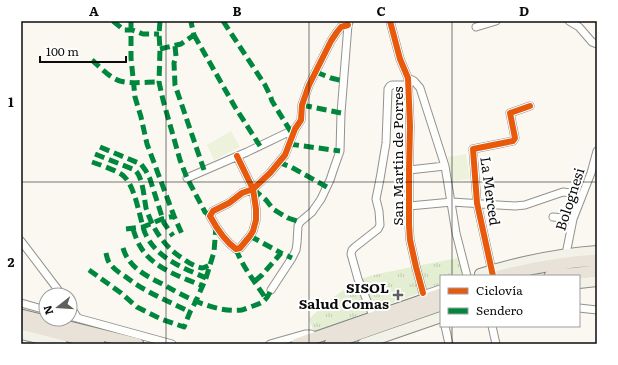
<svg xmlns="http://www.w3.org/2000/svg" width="618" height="365" viewBox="0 0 618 365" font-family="Literata,serif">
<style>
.park{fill:url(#park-tufts)}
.pitch{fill:#ecf2db}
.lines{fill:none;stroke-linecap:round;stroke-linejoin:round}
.service-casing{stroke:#93928f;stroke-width:5.5}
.minor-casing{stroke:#93928f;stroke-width:9}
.secondary-casing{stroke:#8a8985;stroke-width:12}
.trunk-casing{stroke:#80807c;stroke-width:13}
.service{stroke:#fefefd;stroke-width:3.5}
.minor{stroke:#fefefd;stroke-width:7}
.secondary{stroke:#f3f2e9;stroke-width:10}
.trunk{stroke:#e8e2d8;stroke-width:11}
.quiet{stroke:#00873e;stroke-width:5;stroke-dasharray:10 5;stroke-linecap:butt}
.cycleway-casing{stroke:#fff;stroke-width:8}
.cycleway{stroke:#e8590c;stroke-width:6}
.grid{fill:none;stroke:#0c0c0c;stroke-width:1;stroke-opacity:0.55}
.poi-dot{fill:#5f5f5c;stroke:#fff;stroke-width:1.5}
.labels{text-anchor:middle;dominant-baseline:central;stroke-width:4;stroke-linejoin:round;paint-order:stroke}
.street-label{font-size:14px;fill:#0c0c0c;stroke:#fff}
.poi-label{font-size:14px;font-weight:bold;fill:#0c0c0c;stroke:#fff;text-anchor:end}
.neatline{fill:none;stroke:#0c0c0c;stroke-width:1.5}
.grid-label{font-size:13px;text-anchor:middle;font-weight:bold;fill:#0c0c0c}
</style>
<defs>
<pattern id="park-tufts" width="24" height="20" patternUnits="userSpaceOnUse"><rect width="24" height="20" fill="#e3eed2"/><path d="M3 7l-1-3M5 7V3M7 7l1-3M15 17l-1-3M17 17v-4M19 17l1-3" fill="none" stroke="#c2cbb3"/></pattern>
</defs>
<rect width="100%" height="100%" fill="#faf8f0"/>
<path class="park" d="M 459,258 L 463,276 L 441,276 L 441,285 L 314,332 L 309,319 C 325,304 341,290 360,280 C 370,275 382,273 393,271 C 415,266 437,262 459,258 Z"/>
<path class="pitch" d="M 231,131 L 240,147 L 214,160 L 207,145 Z
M 466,154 L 470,179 L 451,181 L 448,157 Z"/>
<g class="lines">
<defs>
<path id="service" d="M 423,293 L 441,287"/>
<path id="minor" d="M 390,21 L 400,59 L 408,78 L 410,126 L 409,170 L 409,225 L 410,240 L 416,267 L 423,293
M 569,21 L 579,27 L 592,42 L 597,44
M 476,27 L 496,21
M 408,78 L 414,81 L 420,88 L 445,166 L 456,233 L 467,276
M 237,156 L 253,189 L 256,209 L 256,220 L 253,231 L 250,236 L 240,248 L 236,249 C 225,241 217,229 210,216 L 213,211 L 229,203 L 242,193 L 253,189 L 270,173 L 285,155 L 295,129 L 301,120 L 302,105 L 309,85 L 331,41 L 337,32 L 341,27 L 348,25
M 409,170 L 445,166
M 187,178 L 247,152 L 295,129
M 409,206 L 452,202 L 515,206 L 525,205 L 563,192 L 571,193 L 581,197
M 553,217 L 573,219
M 21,241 L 62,295
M 566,254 L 573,219 L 591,173 L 597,151
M 493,276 L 477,203 L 473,149 L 513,141 L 515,138 L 510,113 L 530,106
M 271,290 L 292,258 L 296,250 L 297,243 L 298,226 L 300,222 L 312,212 L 321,199 L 330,180 L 334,168 L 340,151 L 341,113 L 348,25 L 349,22
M 21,303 L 46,310
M 70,306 L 77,317
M 579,308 L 597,310
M 70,316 L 172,344
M 374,318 L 358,279 L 351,254 L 352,250 L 355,247 L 378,229 L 380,225 L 379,211 L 376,199 L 380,179 L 386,143 L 388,89 L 390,86 L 392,85 L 409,85
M 445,326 L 449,344
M 492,326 L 496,344
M 270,344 L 305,334 L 311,334 L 317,337"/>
<path id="secondary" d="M 480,274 C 518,262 557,254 597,251
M 579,283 L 597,281
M 21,334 L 62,344
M 363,344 L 441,317"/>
<path id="trunk" d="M 499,276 C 531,268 564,262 597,260
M 550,276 L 597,271
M 21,315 L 138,344
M 21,324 L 99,344
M 297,344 L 441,294
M 330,344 L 441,305"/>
</defs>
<use href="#service" class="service-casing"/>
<use href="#minor" class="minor-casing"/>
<use href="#secondary" class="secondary-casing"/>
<use href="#trunk" class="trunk-casing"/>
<use href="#service" class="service"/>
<use href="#minor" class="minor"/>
<use href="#secondary" class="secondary"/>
<use href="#trunk" class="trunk"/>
<path class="quiet" d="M 113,21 L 124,30 L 132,30 L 143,34 L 159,34
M 131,21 L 131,58 L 135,97 L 141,117 L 147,144 L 174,216 L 182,234
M 160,21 L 159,34 L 160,49 L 159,82 L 163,100 L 180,160 L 187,178 L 205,212 L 210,216
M 223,21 L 265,85 L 270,95 L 272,101 L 291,132
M 194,35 L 235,107 L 260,146
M 175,46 L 176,56 L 174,63 L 175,85 L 204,170
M 160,49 L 181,44 L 194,35 L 191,22
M 92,60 C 100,67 110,78 120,81 C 132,84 146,82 159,82
M 316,72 L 331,78 L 343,81
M 302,105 L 341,113
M 289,144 L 340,151
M 100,147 L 141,164 L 146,171 L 150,179 L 164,223 L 173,236
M 95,154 L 135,170 C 143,177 144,198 146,208 C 153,230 165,248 185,260 C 189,263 196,267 202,268 C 204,268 208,266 210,265
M 92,162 C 101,165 112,169 121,174 C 135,182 139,217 145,233 C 157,259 182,267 206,278
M 278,162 L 291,167 L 327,187
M 253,189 L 266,200 L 273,209 L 281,214 L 288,218 L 300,222
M 126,229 L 143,227 L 162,219 L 174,216
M 133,229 C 135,235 137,241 140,246 C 152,268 181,277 203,286
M 250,236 L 281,253
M 123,248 C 129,269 149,277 166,286 C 187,298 216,313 242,310 C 245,309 250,307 253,306 C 264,302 266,301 271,290
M 236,249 C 243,268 256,283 266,299
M 106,253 C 107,258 108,262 111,265 C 115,270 121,274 126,277 C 145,292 168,301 190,312
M 89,270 L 121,293 L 137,307 L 161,319 L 184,327 L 190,312 L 196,301 L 206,278 L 214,252 L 216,226
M 255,281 L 262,275 L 281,253 L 292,258"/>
<defs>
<path id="cycleway" d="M 390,21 L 400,59 L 408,78 L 410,126 L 409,170 L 409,225 L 410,240 L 416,267 L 423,293
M 237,156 L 253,189 L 256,209 L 256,220 L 253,231 L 250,236 L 240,248 L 236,249 C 225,241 217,229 210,216 L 213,211 L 229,203 L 242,193 L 253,189 L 270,173 L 285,155 L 295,129 L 301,120 L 302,105 L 309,85 L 331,41 L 337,32 L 341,27 L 348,25
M 493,276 L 477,203 L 473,149 L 513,141 L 515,138 L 510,113 L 530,106"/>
</defs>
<use href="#cycleway" class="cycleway-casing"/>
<use href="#cycleway" class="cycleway"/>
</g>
<path class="grid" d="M 166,21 L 166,344M 309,21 L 309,344M 452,21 L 452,276M 21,182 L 597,182M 452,326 L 452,344"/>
<path class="poi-dot" d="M396 289h4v4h4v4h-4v4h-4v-4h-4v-4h4z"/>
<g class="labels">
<g class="street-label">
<text transform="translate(397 156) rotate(-90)">San Martin de Porres</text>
<text transform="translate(491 191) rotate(82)">La Merced</text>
<text transform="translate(569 199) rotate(-72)">Bolognesi</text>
</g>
<g class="poi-label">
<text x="389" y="287">SISOL<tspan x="389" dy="16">Salud Comas</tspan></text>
</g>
</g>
<rect width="618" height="365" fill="none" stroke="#ffffff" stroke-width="44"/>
<rect x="440" y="275" width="140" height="52" fill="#ffffff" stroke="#9e9e9e"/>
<rect x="448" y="288" width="20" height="6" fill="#e8590c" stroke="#9e9e9e"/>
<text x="476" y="295" font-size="12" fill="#0c0c0c">Ciclovía</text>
<rect x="448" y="308" width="20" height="6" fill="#00873e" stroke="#9e9e9e"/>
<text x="476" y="315" font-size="12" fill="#0c0c0c">Sendero</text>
<g transform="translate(58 307) rotate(253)"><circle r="19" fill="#ffffff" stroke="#9e9e9e"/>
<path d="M0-3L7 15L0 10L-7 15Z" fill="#5f5f5c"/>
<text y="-6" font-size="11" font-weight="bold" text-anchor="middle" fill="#0c0c0c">N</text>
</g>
<path d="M40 56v6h86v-6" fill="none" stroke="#0c0c0c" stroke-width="2"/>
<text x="46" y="56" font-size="12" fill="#0c0c0c" stroke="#ffffff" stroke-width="3" paint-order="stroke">100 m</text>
<rect x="22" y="22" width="574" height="321" class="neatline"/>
<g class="grid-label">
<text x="94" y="16">A</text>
<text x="237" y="16">B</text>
<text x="381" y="16">C</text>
<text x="524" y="16">D</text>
<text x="11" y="107">1</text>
<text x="11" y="267">2</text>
</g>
</svg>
